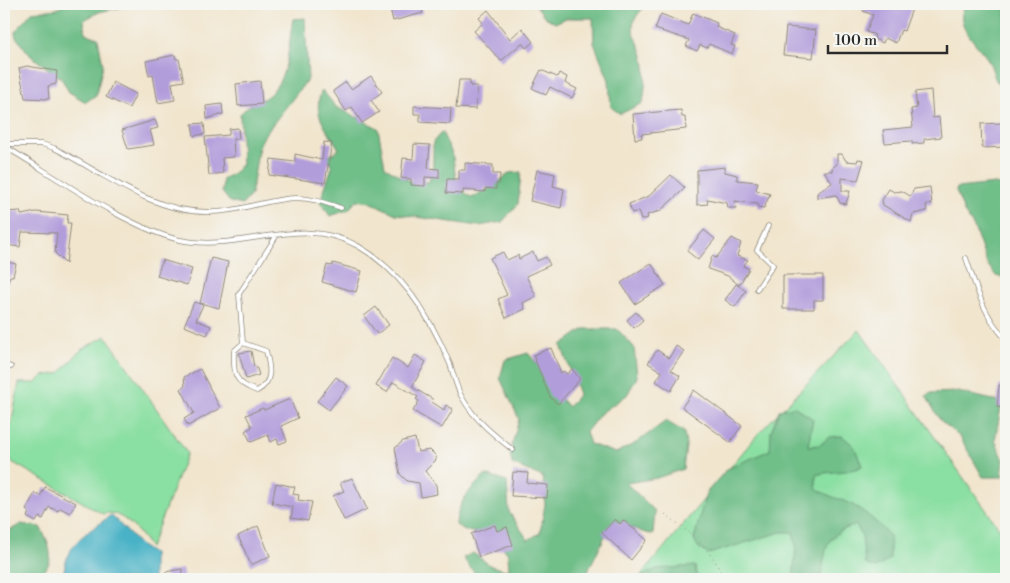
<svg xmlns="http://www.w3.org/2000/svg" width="1010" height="583" viewBox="0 0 1010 583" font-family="'Libre Bodoni',serif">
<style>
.green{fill:#8adfa2;stroke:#5a8566}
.forest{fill:#6fbe88;stroke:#4d745a}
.water{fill:#48b2c6;stroke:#3a6e78}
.building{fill:#b29ddb}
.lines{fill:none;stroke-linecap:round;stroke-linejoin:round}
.lane-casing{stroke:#8e887c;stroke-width:5.5}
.path{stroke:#8e887c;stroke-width:1;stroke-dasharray:1 4;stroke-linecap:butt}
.lane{stroke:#fff;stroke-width:4}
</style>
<rect width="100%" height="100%" fill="#f6f6f2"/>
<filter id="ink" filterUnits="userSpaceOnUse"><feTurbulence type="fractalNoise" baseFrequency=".02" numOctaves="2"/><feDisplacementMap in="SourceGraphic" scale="10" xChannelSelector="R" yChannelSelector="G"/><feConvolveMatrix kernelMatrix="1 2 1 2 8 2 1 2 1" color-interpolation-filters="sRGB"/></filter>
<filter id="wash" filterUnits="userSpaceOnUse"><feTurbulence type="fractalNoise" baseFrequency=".0096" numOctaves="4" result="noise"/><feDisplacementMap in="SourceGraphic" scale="20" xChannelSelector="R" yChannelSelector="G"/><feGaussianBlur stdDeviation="1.12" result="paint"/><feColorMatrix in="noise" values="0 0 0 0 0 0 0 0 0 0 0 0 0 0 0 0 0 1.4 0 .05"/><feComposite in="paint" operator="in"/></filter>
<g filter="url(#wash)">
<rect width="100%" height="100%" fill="#f1e5cd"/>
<path class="green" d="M 859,330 L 1006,538 L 1006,579 L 638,579 L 757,435 Z
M 106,336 L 187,453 L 150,548 C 141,534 121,508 103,514 L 5,458 L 19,383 L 36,383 L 43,376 L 60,373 L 82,349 Z"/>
<path class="forest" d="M 65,4 L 137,4 L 99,12 L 84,20 L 85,33 L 98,38 L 103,65 L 96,95 L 86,102 L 69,92 L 61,78 L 31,56 L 16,37 L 15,32 L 32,12 L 57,9 Z
M 535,4 L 647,4 C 621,30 638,32 644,60 C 647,74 645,89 643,103 L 620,114 L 611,107 L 609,80 L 594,43 L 593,18 L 566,18 L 555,23 L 544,16 Z
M 968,4 L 1006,4 L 1006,90 C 992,83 995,70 987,58 C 978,45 949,20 968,4 Z
M 305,18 L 308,79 L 265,134 L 259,146 L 251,195 L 242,205 L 230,202 L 222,192 L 223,179 L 234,173 L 242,164 L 240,114 C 250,103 259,103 269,95 C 290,75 288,45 293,19 Z
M 322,90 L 336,107 L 378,128 L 385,167 L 413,183 L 429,182 L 433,167 L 433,142 L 442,132 C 445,140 451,149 453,158 C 456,178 454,185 472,198 L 494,186 L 509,173 L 521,172 L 518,204 L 502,222 L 479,226 L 396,214 L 370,202 L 357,200 L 348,210 L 330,216 L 320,202 L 332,167 L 328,157 L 339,149 C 327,129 311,114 322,90 Z
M 995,184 L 1006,187 L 1005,205 L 999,230 L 1006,243 L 1006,278 L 996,276 L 987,264 L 974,227 L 965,214 L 956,191 L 957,188 Z
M 584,329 L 617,329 L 634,347 L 637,377 L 627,395 L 601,413 L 586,432 L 590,444 L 616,453 L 636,443 L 666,421 L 684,432 L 686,446 L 683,469 L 657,478 L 626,483 L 655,511 L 653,534 C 639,534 631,524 615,521 L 605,536 L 584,579 L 479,579 L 463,558 L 473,553 L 491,566 L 509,571 L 508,554 L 494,536 L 467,531 L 456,525 C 457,503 470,489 486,475 L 507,482 L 509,512 L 528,540 L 540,533 L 545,505 L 543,477 L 512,464 L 510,452 L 519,419 L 500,378 L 505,360 L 528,353 C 543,370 552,390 568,407 L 579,394 L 561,345 Z
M 958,392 L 1002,402 L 995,440 L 1004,460 L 1002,477 L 983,477 L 960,437 L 940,420 L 926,396 L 931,393 Z
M 795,407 L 813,419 L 808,446 L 820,445 L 829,437 L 842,436 L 854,446 L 862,466 C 847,474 832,470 816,475 L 816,488 C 827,496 837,498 849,503 C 865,511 878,523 890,536 L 890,559 L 876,568 L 865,564 L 862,536 L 856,525 C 821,536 828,549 820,579 L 793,579 L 796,546 L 793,532 L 781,532 L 708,554 L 698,547 L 694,539 L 706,493 L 727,469 L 770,450 L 771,432 L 779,410 Z
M 21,524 L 40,527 C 64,568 43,579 4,579 C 4,560 7,549 9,531 Z
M 695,566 L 697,579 L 635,579 L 657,569 Z"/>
<path class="water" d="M 111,515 L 141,546 L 153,554 L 153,579 L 63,579 C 66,541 84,536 111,515 Z"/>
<g id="blocks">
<path class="building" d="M 405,4 L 420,4 L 423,13 L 393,21 L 390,8 Z
M 866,4 L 899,4 L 912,9 L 904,31 L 901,30 L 896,43 L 885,38 L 883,43 L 874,39 L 875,35 L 866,32 L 873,15 L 863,11 Z
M 488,10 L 510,39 L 522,28 L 533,42 L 526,48 L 522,43 L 501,61 L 474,31 L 483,23 L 479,18 Z
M 693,13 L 717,23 L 716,27 L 735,35 L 731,45 L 735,46 L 732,54 L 709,44 L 707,48 L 700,45 L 697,51 L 686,46 L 689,40 L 655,29 L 661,14 L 688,25 Z
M 786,27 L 816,30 L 813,58 L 783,55 Z
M 175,55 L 176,59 L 179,59 L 184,81 L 172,83 L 175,100 L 158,103 L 153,75 L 149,76 L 146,61 Z
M 27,66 L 57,71 L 56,84 L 48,86 L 49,99 L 25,98 L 19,68 Z
M 541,70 L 557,77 L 559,73 L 567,77 L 565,83 L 577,89 L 572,98 L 550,87 L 546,95 L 532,88 Z
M 371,76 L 382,92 L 371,100 L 379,112 L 362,123 L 352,107 L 346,111 L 333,91 L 346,82 L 351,89 Z
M 459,80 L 470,80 L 470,86 L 477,86 L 476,109 L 456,108 Z
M 260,81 L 262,104 L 238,106 L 236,84 Z
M 113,82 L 136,94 L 129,108 L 106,97 Z
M 931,90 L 933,118 L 939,117 L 941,137 L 924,139 L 924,143 L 912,144 L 912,141 L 885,143 L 883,130 L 913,127 L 911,109 L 917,108 L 915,92 Z
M 222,104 L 223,114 L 207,119 L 206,106 Z
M 414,106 L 451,108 L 450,124 L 420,122 L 420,114 L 414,114 Z
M 681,110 L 682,117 L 685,117 L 686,129 L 641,134 L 642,138 L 635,139 L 633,114 Z
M 155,120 L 158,128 L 150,130 L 154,145 L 128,149 L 122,130 Z
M 204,123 L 205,134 L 194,136 L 192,124 Z
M 1001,123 L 1006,147 L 982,148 L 981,124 Z
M 238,128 L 239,139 L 233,139 L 234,157 L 222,158 L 223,173 L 209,175 L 205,137 L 229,135 L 229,129 Z
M 324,142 L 332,143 L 325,183 L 269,175 L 271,159 L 295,162 L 295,154 L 322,160 Z
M 414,144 L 430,145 L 428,168 L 439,169 L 439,178 L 425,177 L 425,186 L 411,185 L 411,179 L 401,178 L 403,158 L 413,159 Z
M 837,154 L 842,154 L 846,161 L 857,162 L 858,159 L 864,160 L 858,180 L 842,178 L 842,191 L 850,191 L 846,204 L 840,203 L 836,195 L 817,198 L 817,193 L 832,183 L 824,171 L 832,171 L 832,168 L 837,164 Z
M 465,163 L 493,165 L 493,174 L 500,174 L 499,184 L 496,184 L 496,189 L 485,188 L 485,192 L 463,190 L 463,194 L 446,193 L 447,179 L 459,179 L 459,170 L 465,170 Z
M 725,167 L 725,172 L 737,175 L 737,180 L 758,182 L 756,190 L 770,194 L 764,208 L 758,207 L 758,204 L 735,201 L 736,208 L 728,208 L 727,203 L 707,199 L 708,204 L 697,205 L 697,170 Z
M 537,170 L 555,174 L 553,186 L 564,189 L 561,208 L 530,201 Z
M 671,175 L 685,188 L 681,192 L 660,211 L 647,215 L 648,218 L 641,220 L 638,211 L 632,213 L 629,204 L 649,196 Z
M 930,187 L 932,204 L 926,205 L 927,211 L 913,214 L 911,222 L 883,205 L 882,200 L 889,189 L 894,192 L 902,191 L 910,196 L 914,189 Z
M 20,211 L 21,215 L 36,212 L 68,215 L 67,223 L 71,223 L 66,264 L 55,253 L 57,233 L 22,232 L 20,247 L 6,245 L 9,225 L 5,225 L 6,212 Z
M 704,230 L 715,239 L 698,260 L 687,251 Z
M 732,238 L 741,243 L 737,256 L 748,260 L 743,266 L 749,269 L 739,285 L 728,276 L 708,269 L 712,256 L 716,258 Z
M 503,252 L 507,260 L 518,255 L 519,259 L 533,252 L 537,261 L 546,257 L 550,265 L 526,276 L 536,296 L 523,303 L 525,309 L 506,318 L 498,299 L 507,295 L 490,258 Z
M 211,258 L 228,262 L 219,308 L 200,303 Z
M 162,260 L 192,269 L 187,285 L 157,276 Z
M 4,261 L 16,264 L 13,276 L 10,276 L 5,290 Z
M 333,263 L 362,271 L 356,292 L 322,282 L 327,265 L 332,266 Z
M 651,263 L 665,285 L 635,304 L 621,283 Z
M 783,275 L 823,275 L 823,300 L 814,300 L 814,309 L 783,309 Z
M 736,284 L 746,291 L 735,307 L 725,300 Z
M 194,302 L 203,305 L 196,320 L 211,326 L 207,335 L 184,326 Z
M 376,307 L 389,325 L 377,334 L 364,316 Z
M 636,312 L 643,320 L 634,328 L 627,320 Z
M 676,346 L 684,351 L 671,370 L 680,376 L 671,391 L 656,381 L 662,372 L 648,363 L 657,350 L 669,358 Z
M 551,348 L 561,373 L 563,371 L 567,374 L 572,369 L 580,379 L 558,404 L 550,397 L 533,355 Z
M 251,351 L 254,367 L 256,366 L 259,375 L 246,379 L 239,353 Z
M 415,355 L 426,362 L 412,387 L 434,400 L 432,402 L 444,410 L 446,405 L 453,409 L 442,428 L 413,411 L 419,401 L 416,399 L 418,397 L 393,382 L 387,392 L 376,386 L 392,358 L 408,368 Z
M 200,369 L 220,408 L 188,426 L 184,419 L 194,413 L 181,389 L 185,386 L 184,377 Z
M 336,377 L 348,386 L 329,410 L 317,401 Z
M 999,385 L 1006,386 L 1006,408 L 997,407 Z
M 694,390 L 742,426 L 730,442 L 682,407 Z
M 290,399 L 298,418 L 281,426 L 287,441 L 279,444 L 277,439 L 271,442 L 268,435 L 251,442 L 245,431 L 252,427 L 246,415 L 263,408 L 264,410 Z
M 415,438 L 418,452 L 430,450 L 436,456 L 436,460 L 425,471 L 436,485 L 437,494 L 421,497 L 419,483 L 407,481 L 400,474 L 395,448 L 403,441 Z
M 513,472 L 528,473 L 527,483 L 548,485 L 547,498 L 511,496 Z
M 352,478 L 367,509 L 344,520 L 333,496 L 344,491 L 340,483 Z
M 276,483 L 295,487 L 293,494 L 299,495 L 298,500 L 312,502 L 308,521 L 291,518 L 293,507 L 272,503 Z
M 45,487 L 76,503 L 70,513 L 60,508 L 58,511 L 49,507 L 43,519 L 39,517 L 36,522 L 27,517 L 29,512 L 26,510 L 35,493 L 40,496 Z
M 615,519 L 620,524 L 623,520 L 647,540 L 631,560 L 602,533 Z
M 495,525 L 497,531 L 507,527 L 513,545 L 479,557 L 471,534 Z
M 258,526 L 270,556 L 251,565 L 238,536 Z
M 182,569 L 184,579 L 166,579 L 165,572 Z"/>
</g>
</g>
<g filter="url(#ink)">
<use href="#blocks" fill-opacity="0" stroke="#8e887c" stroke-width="1"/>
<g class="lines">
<defs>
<path id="lane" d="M 4,144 L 42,144 L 54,148 C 102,172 151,212 207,212 C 237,213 266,199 296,198 C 312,198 326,203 341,208
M 4,146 C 52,174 127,228 180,240 C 242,253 300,213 358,246 C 402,271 431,318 450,364 C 454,375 456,388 463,399 C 475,420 494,435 513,450
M 966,258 C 976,287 984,317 1006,339
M 757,289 L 773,265 L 757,250 L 768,226
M 243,343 L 266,351 C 270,367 274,382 257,391 C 234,383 233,374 234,351 Z
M 243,343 L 239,294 L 277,235
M 4,365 L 11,367"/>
</defs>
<use href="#lane" class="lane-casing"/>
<path class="path" d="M 665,514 C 687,530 716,552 723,579"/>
<use href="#lane" class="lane"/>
</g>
</g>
<rect width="1010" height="583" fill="none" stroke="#f6f6f2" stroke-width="20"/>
<path d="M828 45v8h119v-8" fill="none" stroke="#2b2b2b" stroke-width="2.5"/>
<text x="835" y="45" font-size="15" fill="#2b2b2b" stroke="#f6f6f2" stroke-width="4" paint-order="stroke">100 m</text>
</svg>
